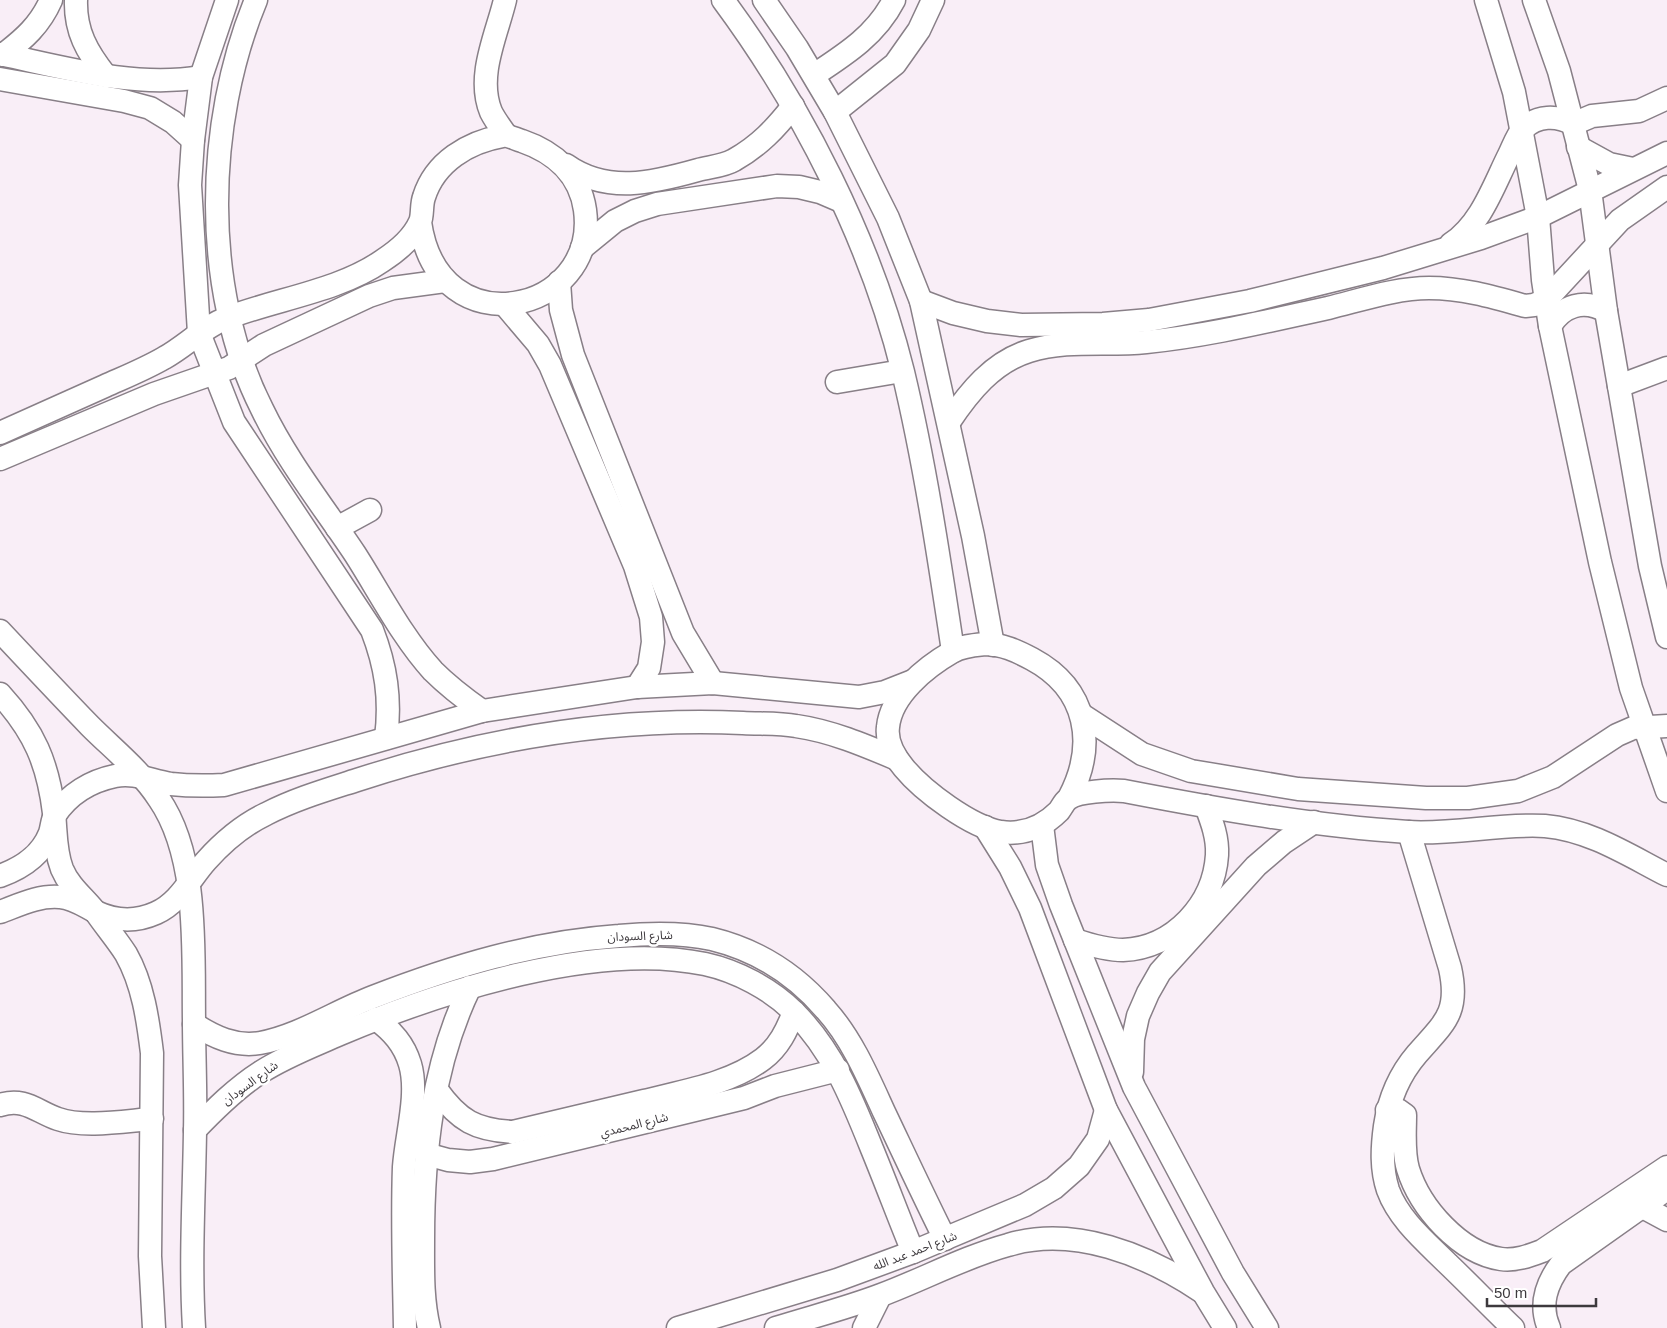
<svg xmlns="http://www.w3.org/2000/svg" width="1667" height="1328" font-family="Helvetica,'Noto Sans Arabic',sans-serif">
  <rect width="100%" height="100%" fill="#f9eef7"/>
  <g fill="none" stroke-linecap="round" stroke-linejoin="round">
    <g stroke="#887f87" stroke-width="25">
      <g id="minor">
        <path d="M 76,0 C 75,31 87,52 106,76"/>
        <path d="M 227,0 L 201,77 L 193,140 L 190,185 L 199,333 L 234,422 L 372,630 C 386,666 391,699 386,738"/>
        <path d="M 256,0 C 205,123 201,289 262,409 C 287,461 323,506 355,554 C 380,593 402,637 433,671 C 448,686 465,699 482,711"/>
        <path d="M 505,0 C 497,34 476,76 491,112 C 495,120 501,128 506,135"/>
        <path d="M 723,0 C 803,108 871,242 903,372 C 925,464 939,558 953,651"/>
        <path d="M 764,0 L 797,48 L 835,112 L 888,218 L 921,301 L 973,536 L 993,645"/>
        <path d="M 1486,0 L 1514,92 L 1538,217 L 1543,280 L 1550,326 L 1600,562 L 1631,688 L 1667,791"/>
        <path d="M 1534,0 L 1559,71 L 1590,190 L 1606,311 L 1650,566 L 1667,637"/>
        <path d="M 0,54 C 66,68 134,88 201,77"/>
        <path d="M 3,55 C 24,39 40,25 51,0"/>
        <path d="M 814,75 C 846,54 876,35 894,0"/>
        <path d="M 0,79 L 124,101 L 150,108 L 173,122 L 193,140"/>
        <path d="M 835,112 L 895,64 L 919,30 L 933,0"/>
        <path d="M 1573,124 L 1592,116 L 1639,111 L 1667,98"/>
        <path d="M 1578,147 L 1609,164 L 1633,169"/>
        <path d="M 566,165 C 607,194 652,183 698,170 C 709,167 724,166 734,160 C 759,146 776,128 793,106"/>
        <path d="M 1451,244 C 1481,224 1493,187 1509,155 C 1513,147 1517,135 1523,129 C 1537,115 1557,115 1573,124"/>
        <path d="M 582,248 L 615,221 L 635,211 L 657,204 L 777,186 L 799,187 L 820,192 L 841,201"/>
        <path d="M 559,282 L 561,310 L 573,355 L 683,633 L 713,683"/>
        <path d="M 921,301 L 953,313 L 987,321 L 1021,325 L 1103,324 L 1149,320 L 1250,301 L 1383,268 L 1481,238 L 1538,217 L 1667,153"/>
        <path d="M 505,305 L 538,344 L 550,365 L 635,566 L 651,617 L 653,642 L 649,668 L 637,687"/>
        <path d="M 1550,326 C 1563,305 1584,299 1606,311"/>
        <path d="M 837,382 L 902,371"/>
        <path d="M 1619,386 L 1667,368"/>
        <path d="M 949,422 C 969,392 993,362 1029,351 C 1068,339 1107,346 1146,342 C 1207,336 1268,321 1328,308 C 1361,300 1396,288 1429,288 C 1462,288 1493,297 1525,306 L 1534,305 L 1546,300 L 1620,220 L 1667,187"/>
        <path d="M 0,433 C 35,417 70,402 105,386 C 125,377 145,369 164,358 C 186,346 203,327 227,318 C 276,299 339,291 382,261 C 396,252 413,238 420,222 C 423,215 421,205 424,197 C 435,162 468,142 503,136 C 509,135 515,139 522,141 C 554,152 580,174 585,210 C 599,314 438,350 420,222"/>
        <path d="M 0,459 L 154,394 L 229,368 L 264,345 L 369,296 L 393,288 L 445,281"/>
        <path d="M 337,528 L 370,510"/>
        <path d="M 0,631 C 30,663 60,695 90,726 C 114,750 141,771 159,799 C 199,857 193,951 194,1020 C 194,1057 196,1094 195,1132 C 194,1197 190,1262 194,1328"/>
        <path d="M 0,694 C 34,731 48,763 54,813 C 56,832 55,851 62,869 C 70,888 85,898 97,914 C 106,927 117,940 126,954 C 143,984 148,1020 152,1053 L 150,1256 L 154,1328"/>
        <path d="M 1082,715 L 1142,754 L 1191,771 L 1298,789 L 1426,798 L 1468,798 L 1518,791 L 1553,777 L 1617,735 L 1633,728 L 1667,726"/>
        <path d="M 1069,798 C 1097,745 1088,689 1032,659 C 1017,651 1002,644 985,644 C 975,645 961,646 952,652 C 926,667 891,695 888,727 C 886,742 894,756 904,768 C 923,791 971,827 1001,832 C 1023,835 1043,827 1059,811 C 1062,807 1064,802 1068,799 C 1078,791 1111,790 1124,791 C 1217,809 1313,826 1408,832 C 1453,835 1502,823 1545,826 C 1590,830 1628,855 1667,875"/>
        <path d="M 1042,825 L 1047,865 L 1061,905 L 1134,1087 L 1233,1273 L 1267,1328"/>
        <path d="M 985,827 L 1010,867 L 1030,908 L 1106,1110 L 1203,1292 L 1225,1328"/>
        <path d="M 1409,832 L 1450,968 C 1460,1013 1444,1023 1417,1054 C 1399,1075 1389,1099 1385,1126 C 1382,1148 1381,1169 1388,1190 C 1399,1220 1426,1242 1448,1264 C 1470,1285 1491,1307 1513,1328"/>
        <path d="M 0,876 C 22,868 41,856 50,833 C 52,827 52,820 55,815 C 69,794 91,781 115,776 C 135,772 151,781 171,784 C 189,786 206,786 224,785 L 482,711 L 637,687 L 713,683 L 859,697 L 885,692 L 913,681"/>
        <path d="M 0,912 C 19,905 39,895 60,897 C 74,898 84,906 96,912 C 115,921 136,922 156,913 C 179,903 190,879 206,861 C 223,842 243,825 266,814 C 295,799 326,790 357,780 C 480,740 613,717 743,723 C 760,724 779,723 796,726 C 831,731 864,745 897,759"/>
        <path d="M 1075,940 C 1090,945 1106,950 1123,950 C 1174,948 1214,904 1217,855 C 1218,838 1212,822 1206,806"/>
        <path d="M 376,1019 C 392,1031 404,1044 410,1064 C 419,1094 406,1136 404,1167 C 402,1221 404,1274 405,1328"/>
        <path d="M 194,1024 C 214,1037 235,1047 260,1043 C 299,1036 336,1011 373,997 C 453,966 533,942 619,936 C 650,933 681,932 712,939 C 757,950 796,975 826,1010 C 852,1039 868,1077 884,1112 C 904,1154 924,1197 945,1239"/>
        <path d="M 1132,1072 L 1133,1039 L 1138,1016 L 1148,993 L 1160,972 L 1256,866 L 1284,842 L 1314,822"/>
        <path d="M 437,1090 C 459,1121 476,1130 513,1132 C 557,1122 600,1111 644,1101 C 683,1091 730,1084 763,1059 C 779,1047 787,1030 794,1012"/>
        <path d="M 0,1105 C 25,1097 37,1112 58,1119 C 84,1128 125,1121 152,1119"/>
        <path d="M 1387,1110 L 1398,1110 L 1405,1115 C 1405,1133 1403,1152 1408,1169 C 1420,1208 1460,1253 1501,1259 C 1515,1261 1529,1256 1542,1251 L 1667,1167"/>
        <path d="M 195,1130 C 215,1109 236,1088 261,1072 C 286,1056 313,1046 340,1034 C 442,991 596,941 705,964 C 737,971 771,989 794,1012 C 833,1051 852,1099 872,1149 C 886,1183 899,1218 913,1252"/>
        <path d="M 426,1154 L 448,1160 L 470,1162 L 493,1159 L 744,1098 L 775,1086 L 838,1070"/>
        <path d="M 1641,1206 L 1667,1220"/>
        <path d="M 429,1328 C 422,1299 423,1270 423,1240 C 423,1154 432,1065 470,987"/>
        <path d="M 678,1328 L 837,1280 L 913,1252 L 1025,1205 L 1054,1188 L 1079,1166 L 1098,1139 L 1106,1110"/>
        <path d="M 776,1328 C 811,1317 847,1308 881,1295 C 924,1279 964,1257 1008,1245 C 1074,1225 1147,1255 1201,1291"/>
        <path d="M 864,1328 L 880,1296"/>
        <path d="M 1549,1328 C 1539,1305 1546,1284 1561,1264 L 1667,1189"/>
      </g>
    </g>
    <use href="#minor" stroke="#fff" stroke-width="22"/>
  </g>
  <g text-anchor="middle" stroke-width="5" stroke-linejoin="round" paint-order="stroke">
    <g font-size="12" fill="#3d393d" stroke="#fff">
      <text transform="translate(640 936) rotate(-2)" y="4">شارع السودان</text>
      <text transform="translate(250 1083) rotate(-36)" y="4">شارع السودان</text>
      <text transform="translate(634 1125) rotate(-14)" y="4">شارع المحمدي</text>
      <text transform="translate(915 1251) rotate(-21)" y="4">شارع احمد عبد الله</text>
    </g>
  </g>
  <path d="M1487 1298v8h109v-8" fill="none" stroke="#3d393d" stroke-width="2.5"/>
  <text x="1494" y="1298" font-size="15" fill="#3d393d" stroke="#ffffff" stroke-width="4" paint-order="stroke">50 m</text>
</svg>
